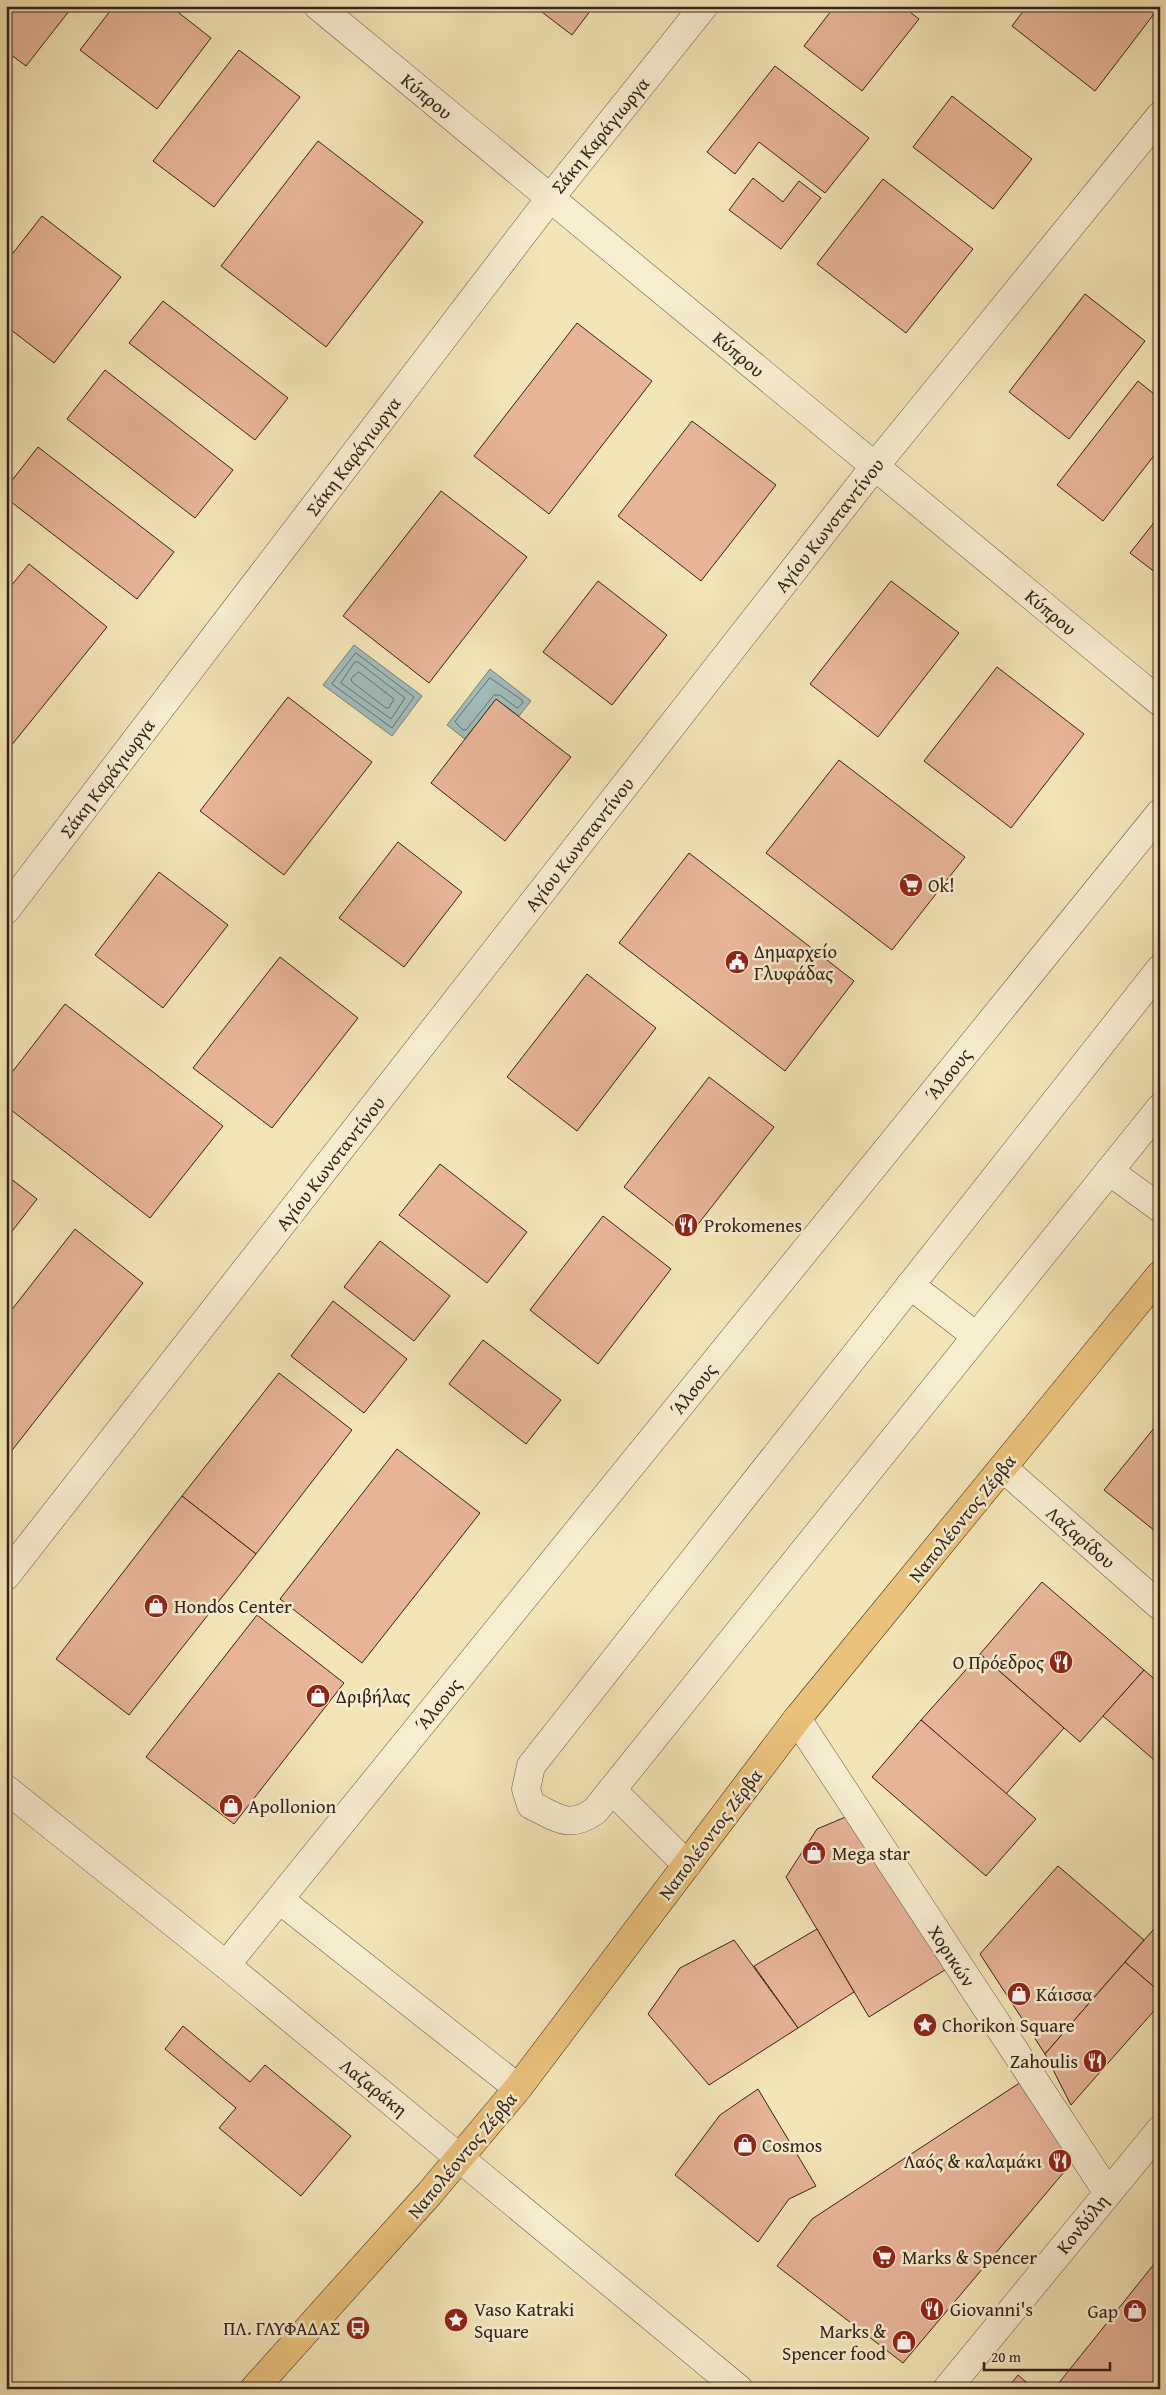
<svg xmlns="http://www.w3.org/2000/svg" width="1166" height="2395" font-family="'Gentium Book Plus',serif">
  <rect width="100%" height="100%" fill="#f3e5b6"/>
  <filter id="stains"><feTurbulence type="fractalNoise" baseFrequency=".004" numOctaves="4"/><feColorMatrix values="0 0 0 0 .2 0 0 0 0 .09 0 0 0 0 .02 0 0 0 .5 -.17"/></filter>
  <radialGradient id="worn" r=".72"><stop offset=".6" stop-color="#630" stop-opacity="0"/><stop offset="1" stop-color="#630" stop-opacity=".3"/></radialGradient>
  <g fill="#a1bcba" stroke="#757e79">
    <path d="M 354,645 L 422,696 L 392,736 L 323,685 Z"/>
    <path d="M 490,669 L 531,701 L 519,716 L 496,699 L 465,739 L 447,725 Z"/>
  </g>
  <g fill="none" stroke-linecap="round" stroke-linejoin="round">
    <g stroke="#6a6f69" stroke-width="1">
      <path d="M 356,653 L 414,697 L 392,728 L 332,684 Z"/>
      <path d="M 355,662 L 358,662 L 405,698 L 391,719 L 341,683 Z"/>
      <path d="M 359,672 L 394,699 L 389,708 L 386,708 L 352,682 L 351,679 Z"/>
      <path d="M 490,678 L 522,700 L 523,703 L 517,708 L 500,695 L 494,695 L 466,730 L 463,730 L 455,722 Z"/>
    </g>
  </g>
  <g fill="#e7b497" stroke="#342218">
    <path d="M 6,6 L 73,6 L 26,66 L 6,51 Z"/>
    <path d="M 114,6 L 170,6 L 211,38 L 157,109 L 80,50 Z"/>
    <path d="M 534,6 L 594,6 L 572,35 Z"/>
    <path d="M 835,6 L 902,6 L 919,19 L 862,91 L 804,46 Z"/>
    <path d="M 1027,6 L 1152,6 L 1157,10 L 1095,91 L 1012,26 Z"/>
    <path d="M 239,50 L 300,97 L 214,207 L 153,161 Z"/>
    <path d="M 775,66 L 869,138 L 825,193 L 759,142 L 735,174 L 707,152 Z"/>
    <path d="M 952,96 L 1032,159 L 993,209 L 913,147 Z"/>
    <path d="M 318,141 L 423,222 L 326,347 L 221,266 Z"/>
    <path d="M 753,178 L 783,202 L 799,181 L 821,198 L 781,249 L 729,210 Z"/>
    <path d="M 883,179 L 973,249 L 906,333 L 817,264 Z"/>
    <path d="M 42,216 L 121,277 L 54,363 L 6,326 L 6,262 Z"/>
    <path d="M 1085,294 L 1145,341 L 1069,439 L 1009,392 Z"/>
    <path d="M 163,301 L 288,398 L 255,440 L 129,343 Z"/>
    <path d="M 577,323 L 652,381 L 549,514 L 474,456 Z"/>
    <path d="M 105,370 L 233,470 L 195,518 L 67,419 Z"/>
    <path d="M 1138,381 L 1160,399 L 1160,448 L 1103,521 L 1057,485 Z"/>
    <path d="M 692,421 L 776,485 L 701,581 L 618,516 Z"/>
    <path d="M 38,447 L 174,552 L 137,599 L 6,498 L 6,488 Z"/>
    <path d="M 441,491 L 527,557 L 429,683 L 343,616 Z"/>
    <path d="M 1160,515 L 1160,576 L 1130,553 Z"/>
    <path d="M 29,564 L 107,627 L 6,752 L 6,592 Z"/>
    <path d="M 598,581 L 667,635 L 612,705 L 543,652 Z"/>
    <path d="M 891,581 L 959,633 L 878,737 L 810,684 Z"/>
    <path d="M 997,667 L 1084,734 L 1011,828 L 924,761 Z"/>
    <path d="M 288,697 L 372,762 L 284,875 L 200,811 Z"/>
    <path d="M 496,699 L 571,757 L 505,841 L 431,783 Z"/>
    <path d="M 839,760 L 965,857 L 892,950 L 766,853 Z"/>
    <path d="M 398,842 L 462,892 L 404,967 L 339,918 Z"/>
    <path d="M 689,853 L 854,981 L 785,1071 L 619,943 Z"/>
    <path d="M 159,872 L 228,925 L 163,1008 L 95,955 Z"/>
    <path d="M 280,957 L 358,1018 L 272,1128 L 193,1068 Z"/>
    <path d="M 587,974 L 656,1028 L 577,1131 L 507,1077 Z"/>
    <path d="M 65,1004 L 223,1126 L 150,1218 L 6,1106 L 6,1080 Z"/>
    <path d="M 709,1077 L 774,1127 L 688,1237 L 624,1187 Z"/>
    <path d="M 440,1164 L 527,1232 L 487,1283 L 399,1215 Z"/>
    <path d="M 6,1175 L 37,1199 L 6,1239 Z"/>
    <path d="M 603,1216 L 671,1269 L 598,1364 L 530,1310 Z"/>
    <path d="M 75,1229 L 143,1283 L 6,1458 L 6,1317 Z"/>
    <path d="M 380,1241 L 450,1296 L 414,1341 L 344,1287 Z"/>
    <path d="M 333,1301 L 407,1359 L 364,1413 L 291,1356 Z"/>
    <path d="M 483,1340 L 561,1400 L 526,1444 L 449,1384 Z"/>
    <path d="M 279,1373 L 352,1430 L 256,1554 L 182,1496 Z"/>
    <path d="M 1159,1422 L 1160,1422 L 1160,1535 L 1104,1490 Z"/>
    <path d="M 397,1449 L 480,1513 L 362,1663 L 280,1599 Z"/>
    <path d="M 182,1496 L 256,1554 L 129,1715 L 56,1659 Z"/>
    <path d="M 1042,1582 L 1144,1670 L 1080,1742 L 980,1654 Z"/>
    <path d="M 257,1615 L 344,1683 L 234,1824 L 146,1757 Z"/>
    <path d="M 980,1654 L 1064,1728 L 1006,1794 L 921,1720 Z"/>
    <path d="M 1144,1670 L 1160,1684 L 1160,1765 L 1103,1716 Z"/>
    <path d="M 921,1720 L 1036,1819 L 986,1876 L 872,1777 Z"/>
    <path d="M 848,1816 L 948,1968 L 869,2017 L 786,1877 L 817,1829 Z"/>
    <path d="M 1058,1866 L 1144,1940 L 1045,2054 L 980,1954 Z"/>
    <path d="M 1160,1922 L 1160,1992 L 1125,1962 Z"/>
    <path d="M 817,1929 L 854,1992 L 798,2028 L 754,1966 Z"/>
    <path d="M 734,1940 L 798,2028 L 709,2085 L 648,2014 L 680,1968 Z"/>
    <path d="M 1125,1962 L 1160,1992 L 1160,2004 L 1071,2105 L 1045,2054 Z"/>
    <path d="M 183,2026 L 250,2082 L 265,2065 L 351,2136 L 301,2196 L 219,2128 L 236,2108 L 165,2049 Z"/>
    <path d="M 1021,2082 L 1075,2159 L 903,2363 L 777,2266 L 812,2219 Z"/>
    <path d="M 758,2089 L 816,2186 L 789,2199 L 758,2242 L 675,2175 L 720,2115 Z"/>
    <path d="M 1159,2258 L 1160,2375 L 1149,2389 L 1054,2389 Z"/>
    <path d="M 1018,2375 L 1034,2389 L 1007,2389 Z"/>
  </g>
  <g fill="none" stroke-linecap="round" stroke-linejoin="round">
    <g stroke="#645340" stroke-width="29">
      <g id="minor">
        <path d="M 318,6 L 1160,702"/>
        <path d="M 6,910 L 551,197 L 704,6"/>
        <path d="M 1160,969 L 531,1766 L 526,1789 L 531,1805 C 557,1817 568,1830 595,1811 L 1160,1108"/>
        <path d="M 1109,1171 L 1160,1208"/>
        <path d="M 910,1285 L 976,1336"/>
        <path d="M 1003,1468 L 1160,1606"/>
        <path d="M 6,1576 L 875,466 L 1160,116"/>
        <path d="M 797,1719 L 1108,2193"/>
        <path d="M 6,1789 L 226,1965 L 739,2389"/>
        <path d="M 612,1790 L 687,1865"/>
        <path d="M 280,1900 L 518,2088"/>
        <path d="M 226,1965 L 1160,813"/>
        <path d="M 947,2389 L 1160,2130"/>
      </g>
    </g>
    <g stroke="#342218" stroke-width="29">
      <path id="major" d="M 254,2389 L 430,2193 L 518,2088 L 797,1719 L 1160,1275"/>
    </g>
    <use href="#minor" stroke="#f7eed0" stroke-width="28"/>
    <use href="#major" stroke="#eac27b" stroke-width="28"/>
  </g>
  <defs>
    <g id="supermarket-disc" transform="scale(1.25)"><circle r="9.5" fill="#8f2418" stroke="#f7eed0"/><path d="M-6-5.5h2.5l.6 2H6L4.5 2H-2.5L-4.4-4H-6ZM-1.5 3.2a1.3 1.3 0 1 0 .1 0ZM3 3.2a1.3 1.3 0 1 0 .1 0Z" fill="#fff"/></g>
    <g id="civic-disc" transform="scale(1.25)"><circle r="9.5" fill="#8f2418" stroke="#f7eed0"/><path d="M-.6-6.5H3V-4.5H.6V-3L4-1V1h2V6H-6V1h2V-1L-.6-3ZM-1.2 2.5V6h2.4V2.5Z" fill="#fff"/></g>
    <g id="restaurant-disc" transform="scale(1.25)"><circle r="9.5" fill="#8f2418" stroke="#f7eed0"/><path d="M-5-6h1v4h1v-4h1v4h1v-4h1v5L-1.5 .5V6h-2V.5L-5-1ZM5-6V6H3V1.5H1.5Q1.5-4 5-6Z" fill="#fff"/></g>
    <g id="shop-disc" transform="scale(1.25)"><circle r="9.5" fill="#8f2418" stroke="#f7eed0"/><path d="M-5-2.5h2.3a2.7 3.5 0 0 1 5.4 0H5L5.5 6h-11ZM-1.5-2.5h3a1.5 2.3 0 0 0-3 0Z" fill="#fff"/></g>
    <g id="sight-disc" transform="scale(1.25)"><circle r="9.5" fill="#8f2418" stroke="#f7eed0"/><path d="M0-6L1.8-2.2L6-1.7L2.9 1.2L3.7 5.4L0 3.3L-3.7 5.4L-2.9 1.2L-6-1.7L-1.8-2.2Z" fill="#fff"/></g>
    <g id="bus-disc" transform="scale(1.25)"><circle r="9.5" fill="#8f2418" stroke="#f7eed0"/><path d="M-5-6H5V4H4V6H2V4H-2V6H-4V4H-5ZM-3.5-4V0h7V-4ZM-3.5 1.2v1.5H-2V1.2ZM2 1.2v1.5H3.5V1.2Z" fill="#fff"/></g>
  </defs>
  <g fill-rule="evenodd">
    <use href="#supermarket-disc" x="911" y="885"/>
    <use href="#civic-disc" x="737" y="962"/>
    <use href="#restaurant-disc" x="686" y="1225"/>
    <use href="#shop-disc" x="156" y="1606"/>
    <use href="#restaurant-disc" x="1061" y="1662"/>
    <use href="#shop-disc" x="318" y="1696"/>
    <use href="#shop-disc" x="231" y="1806"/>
    <use href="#shop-disc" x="814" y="1853"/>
    <use href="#shop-disc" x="1019" y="1994"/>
    <use href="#sight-disc" x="925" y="2025"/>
    <use href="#restaurant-disc" x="1095" y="2061"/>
    <use href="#shop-disc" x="745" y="2145"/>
    <use href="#restaurant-disc" x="1060" y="2161"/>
    <use href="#supermarket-disc" x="884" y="2257"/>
    <use href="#restaurant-disc" x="932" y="2309"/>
    <use href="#shop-disc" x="1135" y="2311"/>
    <use href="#sight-disc" x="456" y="2320"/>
    <use href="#bus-disc" x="358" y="2328"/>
    <use href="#shop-disc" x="904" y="2342"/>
  </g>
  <g text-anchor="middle" stroke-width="5" stroke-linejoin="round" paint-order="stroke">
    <g font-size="19" fill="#342218" stroke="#f7eed0">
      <text transform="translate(427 96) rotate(40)" y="7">Κύπρου</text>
      <text transform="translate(600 135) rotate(-51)" y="7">Σάκη Καράγιωργα</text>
      <text transform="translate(739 354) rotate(40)" y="7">Κύπρου</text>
      <text transform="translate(353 456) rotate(-53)" y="7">Σάκη Καράγιωργα</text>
      <text transform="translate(829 525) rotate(-52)" y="7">Αγίου Κωνσταντίνου</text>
      <text transform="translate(1051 612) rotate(40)" y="7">Κύπρου</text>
      <text transform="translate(107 778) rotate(-53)" y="7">Σάκη Καράγιωργα</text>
      <text transform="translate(579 844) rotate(-52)" y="7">Αγίου Κωνσταντίνου</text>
      <text transform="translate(948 1074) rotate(-51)" y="7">Άλσους</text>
      <text transform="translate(330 1163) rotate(-52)" y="7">Αγίου Κωνσταντίνου</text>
      <text transform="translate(693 1389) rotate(-51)" y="7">Άλσους</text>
      <text transform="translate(962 1518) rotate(-51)" y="7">Ναπολέοντος Ζέρβα</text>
      <text transform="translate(1081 1537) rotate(41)" y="7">Λαζαρίδου</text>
      <text transform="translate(438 1704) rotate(-51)" y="7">Άλσους</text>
      <text transform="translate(710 1834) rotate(-53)" y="7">Ναπολέοντος Ζέρβα</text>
      <text transform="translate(952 1956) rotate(57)" y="7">Χορικών</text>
      <text transform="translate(374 2087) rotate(39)" y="7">Λαζαράκη</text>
      <text transform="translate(462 2155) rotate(-50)" y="7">Ναπολέοντος Ζέρβα</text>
      <text transform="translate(1082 2224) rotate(-51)" y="7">Κονδύλη</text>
    </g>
    <g font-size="19" fill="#342218" stroke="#f7eed0" text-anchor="start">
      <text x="928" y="892">Ok!</text>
      <text x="754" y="958">Δημαρχείο<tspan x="754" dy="22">Γλυφάδας</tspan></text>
      <text x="704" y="1232">Prokomenes</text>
      <text x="174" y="1613">Hondos Center</text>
      <text x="1044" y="1669" text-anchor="end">Ο Πρόεδρος</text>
      <text x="336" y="1703">Δριβήλας</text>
      <text x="248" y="1813">Apollonion</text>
      <text x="832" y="1860">Mega star</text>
      <text x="1036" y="2001">Κάισσα</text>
      <text x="942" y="2032">Chorikon Square</text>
      <text x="1078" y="2068" text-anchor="end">Zahoulis</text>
      <text x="762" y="2152">Cosmos</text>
      <text x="1042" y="2168" text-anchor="end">Λαός &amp; καλαμάκι</text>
      <text x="902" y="2264">Marks &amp; Spencer</text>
      <text x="474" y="2316">Vaso Katraki<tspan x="474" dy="22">Square</tspan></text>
      <text x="950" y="2316">Giovanni's</text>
      <text x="1118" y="2318" text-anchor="end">Gap</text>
      <text x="340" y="2335" text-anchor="end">ΠΛ. ΓΛΥΦΑΔΑΣ</text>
      <text x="886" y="2338" text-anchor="end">Marks &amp;<tspan x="886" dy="22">Spencer food</tspan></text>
    </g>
  </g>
  <rect width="1166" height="2395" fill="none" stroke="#f3e5b6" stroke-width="25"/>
  <rect x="8" y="8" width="1151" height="2380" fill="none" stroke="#342218" stroke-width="2.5"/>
  <rect x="12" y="12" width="1141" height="2370" fill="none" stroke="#342218"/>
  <path d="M984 2362v8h126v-8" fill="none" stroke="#342218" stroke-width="2.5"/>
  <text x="991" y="2362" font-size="15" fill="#342218" stroke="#f7eed0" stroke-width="4" paint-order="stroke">20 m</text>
  <rect width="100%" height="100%" filter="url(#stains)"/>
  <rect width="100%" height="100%" fill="url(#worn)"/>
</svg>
